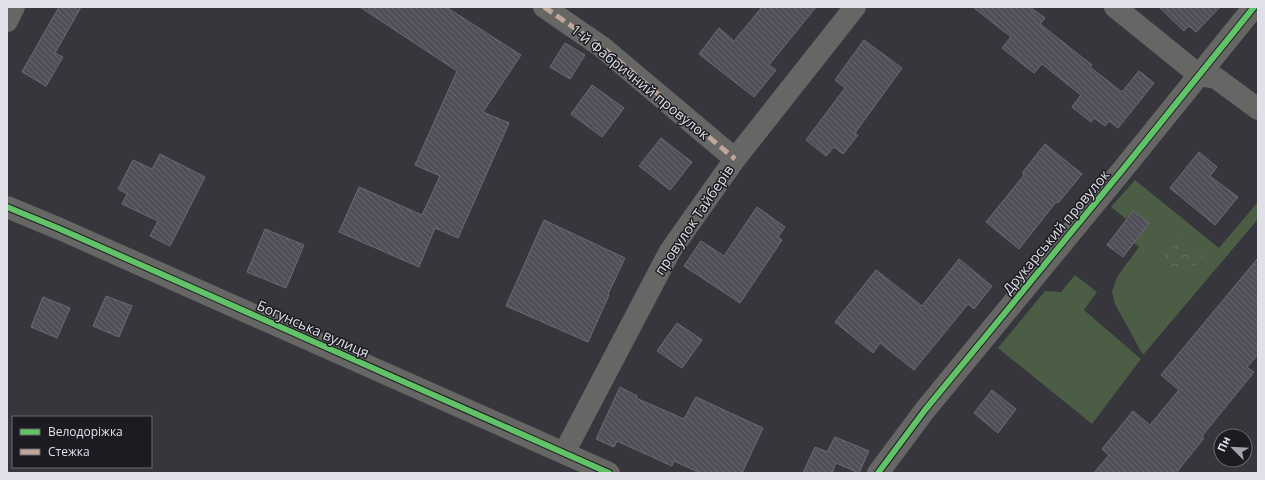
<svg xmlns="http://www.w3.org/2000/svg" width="1265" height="480" font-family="'Open Sans',sans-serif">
  <defs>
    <pattern id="forest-crowns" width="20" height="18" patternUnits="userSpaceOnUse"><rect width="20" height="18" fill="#4c5d45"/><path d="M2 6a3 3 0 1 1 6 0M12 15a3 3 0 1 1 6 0" fill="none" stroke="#667460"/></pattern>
    <pattern id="building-back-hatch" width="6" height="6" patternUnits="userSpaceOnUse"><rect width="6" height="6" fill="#504f59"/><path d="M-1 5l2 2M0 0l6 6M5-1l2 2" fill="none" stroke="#696871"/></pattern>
  </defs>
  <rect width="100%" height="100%" fill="#36363c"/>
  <g fill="#4c5d45">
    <path d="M 1135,180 L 1219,248 L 1258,202 L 1258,219 L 1143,355 L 1115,304 L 1112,292 L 1117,277 L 1139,247 L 1134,243 L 1149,223 L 1133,211 L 1126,219 L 1111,207 Z"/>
    <path d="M 1075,275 L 1097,292 L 1084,310 L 1141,359 L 1092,424 L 998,348 L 1045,291 L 1061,292 Z"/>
  </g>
  <path fill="url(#forest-crowns)" d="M 1179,238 L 1208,260 L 1172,274 L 1159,264 Z"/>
  <g fill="url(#building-back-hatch)" stroke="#6b6b71">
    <path d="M 59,7 L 81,7 L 55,53 L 63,57 L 46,86 L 22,72 Z"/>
    <path d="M 360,7 L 446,7 L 521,55 L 483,112 L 509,123 L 458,238 L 435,228 L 419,267 L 339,232 L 359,187 L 422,215 L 440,176 L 415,165 L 457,71 Z"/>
    <path d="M 762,7 L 816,7 L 769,65 L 776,70 L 754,97 L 699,54 L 719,28 L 734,41 Z"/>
    <path d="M 973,7 L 1030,7 L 1045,18 L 1040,24 L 1092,65 L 1090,67 L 1122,92 L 1139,71 L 1154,83 L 1118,128 L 1109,121 L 1105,126 L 1094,118 L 1091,122 L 1072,107 L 1081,95 L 1042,64 L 1034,73 L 1002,48 L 1011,37 Z"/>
    <path d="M 1159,7 L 1220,7 L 1196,32 L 1189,26 L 1184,31 Z"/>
    <path d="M 864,40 L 902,68 L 855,133 L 858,135 L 843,154 L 834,147 L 826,156 L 806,140 L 845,88 L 835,80 Z"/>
    <path d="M 565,43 L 585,55 L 570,79 L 550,67 Z"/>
    <path d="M 592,85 L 624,108 L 602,137 L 571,114 Z"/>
    <path d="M 661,138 L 692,162 L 670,190 L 639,166 Z"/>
    <path d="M 1045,144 L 1082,174 L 1058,203 L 1056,202 L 1019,249 L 986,222 L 1024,175 L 1022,173 Z"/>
    <path d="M 1199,152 L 1217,167 L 1210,176 L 1238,197 L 1215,225 L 1170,188 Z"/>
    <path d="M 160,154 L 205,177 L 170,246 L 150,236 L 158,221 L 122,204 L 127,194 L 118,189 L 133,160 L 152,169 Z"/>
    <path d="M 757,207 L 785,227 L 778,237 L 782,240 L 740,303 L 684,266 L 701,241 L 724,256 Z"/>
    <path d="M 1133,211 L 1149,223 L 1123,257 L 1107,245 Z"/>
    <path d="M 544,220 L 625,258 L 608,294 L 609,295 L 588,342 L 506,306 Z"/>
    <path d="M 265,229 L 304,245 L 286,288 L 247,272 Z"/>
    <path d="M 1258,258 L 1258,355 L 1247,367 L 1254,372 L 1202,436 L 1204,438 L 1176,473 L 1094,473 L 1109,455 L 1102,449 L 1133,411 L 1150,425 L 1179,390 L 1161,375 Z"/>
    <path d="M 959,259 L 992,286 L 974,309 L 968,304 L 914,370 L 880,343 L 873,353 L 835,322 L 876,270 L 922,306 Z"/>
    <path d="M 106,296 L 132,306 L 119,337 L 93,326 Z"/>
    <path d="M 43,297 L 70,308 L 57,338 L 31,327 Z"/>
    <path d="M 677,323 L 702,340 L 682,368 L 657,351 Z"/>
    <path d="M 620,387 L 637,396 L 636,398 L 684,419 L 696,397 L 763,428 L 742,473 L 700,473 L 674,461 L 672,466 L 617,441 L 614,447 L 596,439 Z"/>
    <path d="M 992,390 L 1016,409 L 998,433 L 974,413 Z"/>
    <path d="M 835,437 L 869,451 L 859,473 L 836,463 L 832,473 L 803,473 L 815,447 L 827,452 Z"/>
  </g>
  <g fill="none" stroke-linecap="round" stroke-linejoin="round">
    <g stroke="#666665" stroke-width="22">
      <path d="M 544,7 L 602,47 L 735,159"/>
      <path d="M 1115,7 L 1199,75 L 1216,78 L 1258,109"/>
      <path d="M 7,21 L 14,7"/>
      <path d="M 7,207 L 60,229 L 609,473"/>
      <path d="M 564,453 L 670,251 L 735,159 L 855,7"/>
      <path d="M 878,473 L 925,410 L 1124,168 L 1254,7"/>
    </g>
    <path stroke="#c0a59a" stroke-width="5" stroke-dasharray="10 5" stroke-linecap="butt" d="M 544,7 L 602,47 L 735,159"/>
    <g stroke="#1b1b21" stroke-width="8">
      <g id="cycleway">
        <path d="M 7,207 L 60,229 L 609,473"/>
        <path d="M 878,473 L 925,410 L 1124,168 L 1254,7"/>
      </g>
    </g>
    <use href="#cycleway" stroke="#61c268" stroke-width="6"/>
  </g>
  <g text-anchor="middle" stroke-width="3" stroke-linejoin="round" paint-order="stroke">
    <g font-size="14" fill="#e0e0e9" stroke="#1b1b21">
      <text transform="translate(640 82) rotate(39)" y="5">1-й Фабричний провулок</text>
      <text transform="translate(694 220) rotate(-56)" y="5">провулок Тайберів</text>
      <text transform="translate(1056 232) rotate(-50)" y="5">Друкарський провулок</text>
      <text transform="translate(313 329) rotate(24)" y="5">Богунська вулиця</text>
    </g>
  </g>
  <rect width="1265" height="480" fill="none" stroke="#e0e0e9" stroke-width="16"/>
  <rect x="12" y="416" width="140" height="52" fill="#1b1b21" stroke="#6a6a71"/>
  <rect x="20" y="429" width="20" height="6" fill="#61c268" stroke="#6a6a71"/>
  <text x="48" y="436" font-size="12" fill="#e0e0e9">Велодоріжка</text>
  <rect x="20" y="449" width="20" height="6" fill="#c0a59a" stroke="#6a6a71"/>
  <text x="48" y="456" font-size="12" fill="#e0e0e9">Стежка</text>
  <g transform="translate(1233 448) rotate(294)"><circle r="19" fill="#1b1b21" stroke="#6a6a71"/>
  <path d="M0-3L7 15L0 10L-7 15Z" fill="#a4a4ac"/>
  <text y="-6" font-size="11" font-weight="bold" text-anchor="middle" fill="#e0e0e9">Пн</text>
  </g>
</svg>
